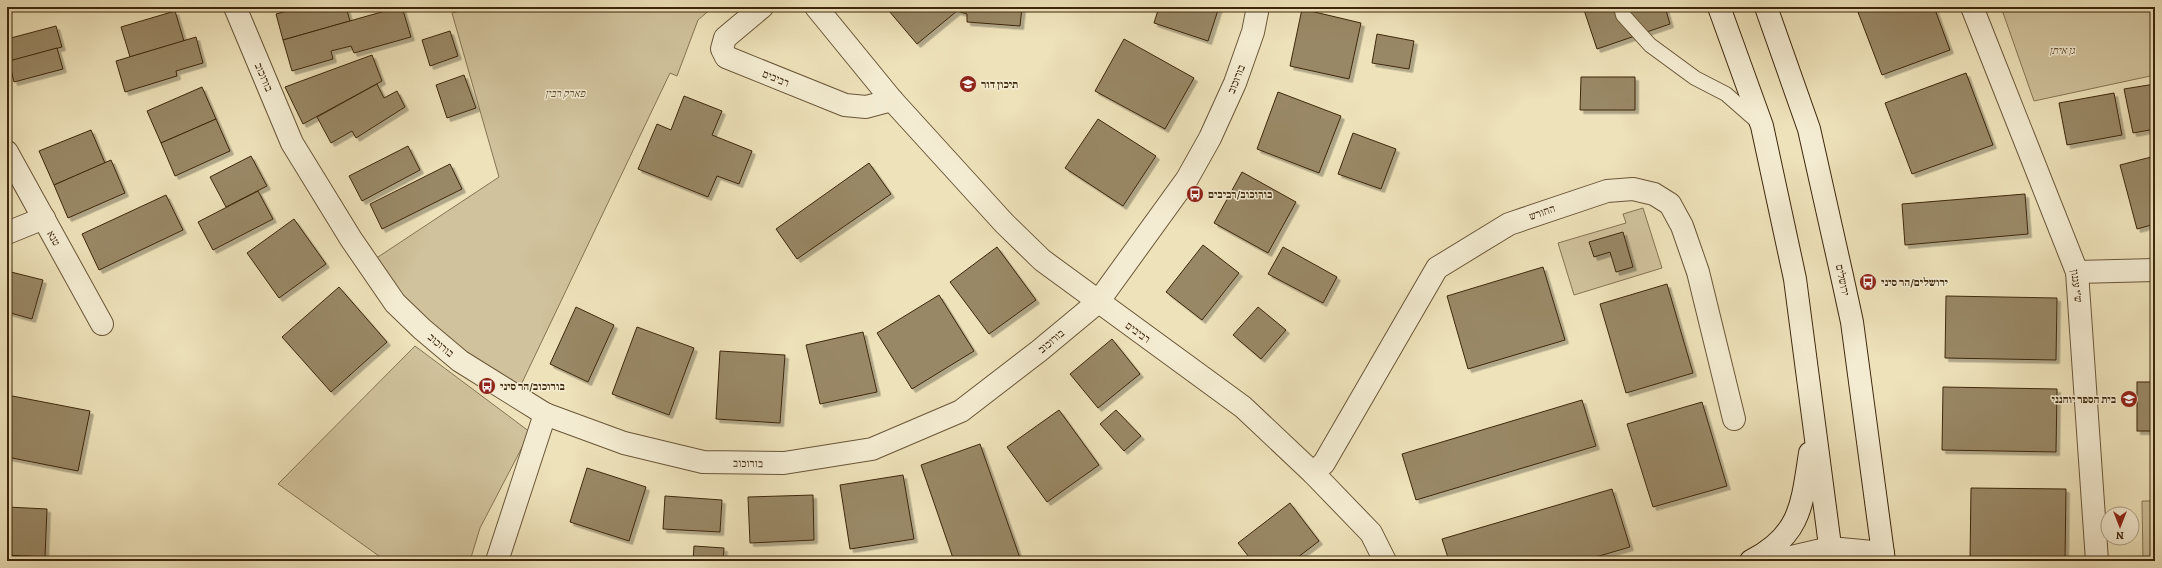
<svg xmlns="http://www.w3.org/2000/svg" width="2162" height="568" font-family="Alegreya,'Frank Ruhl Libre',serif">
  <defs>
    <filter id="shadow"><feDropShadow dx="3.5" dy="3.5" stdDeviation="0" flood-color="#0004"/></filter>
  </defs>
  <rect width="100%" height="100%" fill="#eee2ba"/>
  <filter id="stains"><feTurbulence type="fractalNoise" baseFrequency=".005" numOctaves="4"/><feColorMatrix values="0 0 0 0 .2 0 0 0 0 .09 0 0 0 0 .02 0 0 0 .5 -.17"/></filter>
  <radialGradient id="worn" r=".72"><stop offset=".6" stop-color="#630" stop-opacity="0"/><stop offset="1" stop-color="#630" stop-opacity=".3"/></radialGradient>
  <g fill="#d0c29c" stroke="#867454">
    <path d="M 474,7 L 713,7 L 698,20 L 677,76 L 670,73 L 519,389 L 454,347 L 401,297 L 375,259 L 499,177 L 452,13 Z"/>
    <path d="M 2001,7 L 2155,7 L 2155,75 L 2034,101 Z"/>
    <path d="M 1643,208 L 1662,268 L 1574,295 L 1558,243 L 1626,223 L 1623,214 Z"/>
    <path d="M 415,346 L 530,432 L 480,528 L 470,561 L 386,561 L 278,484 Z"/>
    <path d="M 2142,501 L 2155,501 L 2155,561 L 2143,561 Z"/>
  </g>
  <g fill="#986" stroke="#3d270b" filter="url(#shadow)">
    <path d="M 302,7 L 346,7 L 350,21 L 283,40 L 276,14 Z"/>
    <path d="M 399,7 L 402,7 L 411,37 L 354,53 L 351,46 L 331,51 L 333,59 L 292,71 L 283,40 Z"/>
    <path d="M 895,7 L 1022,7 L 1020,26 L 967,22 L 967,14 L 957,11 L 917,44 L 889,11 Z"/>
    <path d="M 1159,7 L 1219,7 L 1208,41 L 1154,23 Z"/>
    <path d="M 1583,7 L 1665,7 L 1670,24 L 1597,49 Z"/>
    <path d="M 1856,7 L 1934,7 L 1950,50 L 1882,75 Z"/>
    <path d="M 1302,9 L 1361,23 L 1349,79 L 1290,66 Z"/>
    <path d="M 175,11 L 184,41 L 130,57 L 121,27 Z"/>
    <path d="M 56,26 L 62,47 L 7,62 L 7,39 Z"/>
    <path d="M 450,31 L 458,56 L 430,66 L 422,40 Z"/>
    <path d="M 1377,34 L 1414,41 L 1409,69 L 1372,63 Z"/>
    <path d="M 196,37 L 203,63 L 176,71 L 177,76 L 125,92 L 116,61 Z"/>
    <path d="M 1124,39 L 1194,78 L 1165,129 L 1095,91 Z"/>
    <path d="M 57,48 L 63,69 L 14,82 L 9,61 Z"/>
    <path d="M 372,55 L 382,81 L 303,124 L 285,87 Z"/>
    <path d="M 1966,73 L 1993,145 L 1912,174 L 1885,103 Z"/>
    <path d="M 464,75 L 476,108 L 447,118 L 436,85 Z"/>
    <path d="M 1581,77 L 1635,77 L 1635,110 L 1580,110 Z"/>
    <path d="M 377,84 L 384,98 L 397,91 L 405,107 L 356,138 L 352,131 L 331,143 L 317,117 Z"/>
    <path d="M 2155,84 L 2155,129 L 2133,133 L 2124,89 Z"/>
    <path d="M 202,87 L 216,119 L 161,143 L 147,111 Z"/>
    <path d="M 1278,92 L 1341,116 L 1319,173 L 1257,149 Z"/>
    <path d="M 2114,93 L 2122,135 L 2067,145 L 2059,103 Z"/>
    <path d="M 684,96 L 722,111 L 712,135 L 752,151 L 739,184 L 717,176 L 708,197 L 638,169 L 657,124 L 671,130 Z"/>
    <path d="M 216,119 L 230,151 L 175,176 L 161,143 Z"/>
    <path d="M 1098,119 L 1156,156 L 1123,206 L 1065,168 Z"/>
    <path d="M 91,130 L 105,163 L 54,185 L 39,151 Z"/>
    <path d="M 1353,133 L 1396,149 L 1381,189 L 1338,174 Z"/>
    <path d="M 408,146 L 420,170 L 362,201 L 349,176 Z"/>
    <path d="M 251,156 L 267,186 L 226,207 L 210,177 Z"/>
    <path d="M 2155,156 L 2155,224 L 2137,229 L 2120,165 Z"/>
    <path d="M 111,160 L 125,193 L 68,218 L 54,185 Z"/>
    <path d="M 869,163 L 891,194 L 797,259 L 776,229 Z"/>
    <path d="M 450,164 L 462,189 L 382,229 L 370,204 Z"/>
    <path d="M 1242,172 L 1296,202 L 1268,253 L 1214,223 Z"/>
    <path d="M 258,191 L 273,219 L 213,250 L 198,222 Z"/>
    <path d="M 2025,194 L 2028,234 L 1905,245 L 1902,204 Z"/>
    <path d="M 166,195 L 183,230 L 99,270 L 82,234 Z"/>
    <path d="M 294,219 L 326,264 L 279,298 L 247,253 Z"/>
    <path d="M 1623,232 L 1633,267 L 1616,272 L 1610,252 L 1594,257 L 1589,242 Z"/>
    <path d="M 1203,245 L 1239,273 L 1202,320 L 1166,292 Z"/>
    <path d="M 997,247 L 1036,300 L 989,334 L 950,282 Z"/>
    <path d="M 1283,247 L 1337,277 L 1323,303 L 1268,274 Z"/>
    <path d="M 1543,267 L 1565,340 L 1468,369 L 1447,296 Z"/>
    <path d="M 7,271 L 43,280 L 32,319 L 7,312 Z"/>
    <path d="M 1667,284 L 1693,373 L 1626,393 L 1600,304 Z"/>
    <path d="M 339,287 L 387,342 L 331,392 L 282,337 Z"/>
    <path d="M 939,295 L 974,351 L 912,389 L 877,333 Z"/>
    <path d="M 1946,296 L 2057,298 L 2056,360 L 1945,358 Z"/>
    <path d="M 576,307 L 614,325 L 588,382 L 550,364 Z"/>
    <path d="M 1258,307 L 1286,330 L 1261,359 L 1233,335 Z"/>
    <path d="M 637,327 L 694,348 L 669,415 L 612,394 Z"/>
    <path d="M 863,332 L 877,392 L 820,404 L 806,345 Z"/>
    <path d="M 1112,339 L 1140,374 L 1098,408 L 1070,374 Z"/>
    <path d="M 720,351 L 785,355 L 780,423 L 716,419 Z"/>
    <rect x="2137" y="382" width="18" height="49"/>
    <path d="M 1943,387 L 2057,389 L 2056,452 L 1942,450 Z"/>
    <path d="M 7,395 L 90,411 L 78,471 L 7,457 Z"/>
    <path d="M 1582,400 L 1596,446 L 1416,500 L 1402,454 Z"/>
    <path d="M 1702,402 L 1727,486 L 1653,507 L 1627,424 Z"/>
    <path d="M 1059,410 L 1099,465 L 1047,502 L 1007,447 Z"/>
    <path d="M 1116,410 L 1141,436 L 1124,451 L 1100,424 Z"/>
    <path d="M 980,444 L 1021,561 L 954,561 L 921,465 Z"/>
    <path d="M 587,468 L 646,487 L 629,541 L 570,522 Z"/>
    <path d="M 903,475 L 914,539 L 850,549 L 840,485 Z"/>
    <path d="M 1971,488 L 2066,489 L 2065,561 L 1970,561 Z"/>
    <path d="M 1612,489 L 1630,547 L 1582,561 L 1449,561 L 1442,539 Z"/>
    <path d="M 813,495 L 814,540 L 750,543 L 748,497 Z"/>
    <path d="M 665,496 L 722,500 L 720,532 L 663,529 Z"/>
    <path d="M 1290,503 L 1319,541 L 1293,561 L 1252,561 L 1238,543 Z"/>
    <path d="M 7,507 L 47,509 L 45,557 L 7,555 Z"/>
    <path d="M 694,546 L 724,548 L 723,561 L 693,561 Z"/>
  </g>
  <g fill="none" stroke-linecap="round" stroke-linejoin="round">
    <g stroke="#695637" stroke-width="16">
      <path id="service" d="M 1621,7 L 1623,15 L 1650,45 L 1695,78 L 1726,94 L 1759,123"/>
    </g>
    <g stroke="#695637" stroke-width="24">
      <g id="minor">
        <path d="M 235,7 L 292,143 L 351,239 L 395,303 L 422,329 L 460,361 L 545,414 L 624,443 L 703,462 L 784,463 L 872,449 L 961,411 L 1039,351 L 1098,302 L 1187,179 L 1210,138 L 1235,83 L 1253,32 L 1258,7"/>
        <path d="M 762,7 L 725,38 L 722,49 L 726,57 L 845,105 L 866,107 L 892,100"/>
        <path d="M 816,7 L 892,100 L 1004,223 L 1042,260 L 1243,407 L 1313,473 L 1371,533 L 1385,561"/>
        <path d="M 1972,7 L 2077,272 L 2097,561"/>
        <path d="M 7,152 L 102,324"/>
        <path d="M 7,233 L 44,218"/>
        <path d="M 2077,272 L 2155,270"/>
        <path d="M 1313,473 L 1324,463 L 1437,268 L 1509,224 L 1607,191 L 1633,189 L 1654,194 L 1670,204 L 1682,226 L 1698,272 L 1734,419"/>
        <path d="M 497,561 L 545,414"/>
        <path d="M 1774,561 L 1830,548 L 1883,553"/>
      </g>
    </g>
    <g stroke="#3d270b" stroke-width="24">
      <g id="secondary">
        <path d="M 1719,7 L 1762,126 L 1795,279 L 1832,561"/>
        <path d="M 1766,7 L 1809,129 L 1842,276 L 1852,322 L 1884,561"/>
        <path d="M 1751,561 C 1801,535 1802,505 1810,453"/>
      </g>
    </g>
    <use href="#service" stroke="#f4ecd2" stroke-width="14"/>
    <use href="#minor" stroke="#f4ecd2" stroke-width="22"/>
    <use href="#secondary" stroke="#f4ecd2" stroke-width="22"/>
  </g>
  <defs>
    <g id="school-disc" transform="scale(0.9)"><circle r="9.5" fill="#8f2418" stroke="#f4ecd2"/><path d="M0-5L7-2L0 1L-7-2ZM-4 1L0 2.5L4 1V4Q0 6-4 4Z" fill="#fff"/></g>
    <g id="bus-disc" transform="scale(0.9)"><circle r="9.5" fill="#8f2418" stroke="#f4ecd2"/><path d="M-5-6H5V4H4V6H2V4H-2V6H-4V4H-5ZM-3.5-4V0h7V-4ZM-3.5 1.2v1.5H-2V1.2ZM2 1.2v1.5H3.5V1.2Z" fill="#fff"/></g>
  </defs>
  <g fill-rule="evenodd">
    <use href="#school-disc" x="968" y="84"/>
    <use href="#bus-disc" x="1195" y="194"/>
    <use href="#bus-disc" x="1868" y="282"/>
    <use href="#bus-disc" x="487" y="386"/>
    <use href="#school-disc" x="2129" y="399"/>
  </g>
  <g text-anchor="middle" stroke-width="3" stroke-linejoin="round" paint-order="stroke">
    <g font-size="11" font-style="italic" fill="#624e2f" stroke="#f4ecd2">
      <text x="2062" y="54">גן איתן</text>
      <text x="565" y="97">פארק רבין</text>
    </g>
    <g font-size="11" fill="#3d270b" stroke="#f4ecd2">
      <text transform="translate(264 77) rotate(67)" y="4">בורוכוב</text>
      <text transform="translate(776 78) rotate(22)" y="4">רביבים</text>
      <text transform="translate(1236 79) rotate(-68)" y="4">בורוכוב</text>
      <text transform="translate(1542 212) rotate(-19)" y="4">החורש</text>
      <text transform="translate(54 238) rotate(61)" y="4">טנא</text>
      <text transform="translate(1843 280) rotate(78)" y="4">ירושלים</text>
      <text transform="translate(2077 286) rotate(83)" y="4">ש"י עגנון</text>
      <text transform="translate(1138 332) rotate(36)" y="4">רביבים</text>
      <text transform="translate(1051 341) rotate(-40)" y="4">בורוכוב</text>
      <text transform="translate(441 345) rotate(40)" y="4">בורוכוב</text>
      <text transform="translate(748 463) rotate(1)" y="4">בורוכוב</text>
    </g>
    <g font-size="11" font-weight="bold" fill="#3d270b" stroke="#f4ecd2" text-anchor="start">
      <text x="981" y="88">תיכון דור</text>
      <text x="1208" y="198">בורוכוב/רביבים</text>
      <text x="1881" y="286">ירושלים/הר סיני</text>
      <text x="500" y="390">בורוכוב/הר סיני</text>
      <text x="2116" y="403" text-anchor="end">בית הספר יוחנני</text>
    </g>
  </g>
  <rect width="2162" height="568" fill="none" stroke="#eee2ba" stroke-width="24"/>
  <rect x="8" y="8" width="2146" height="552" fill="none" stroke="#3d270b" stroke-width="2"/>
  <rect x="12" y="12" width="2138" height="544" fill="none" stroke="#3d270b"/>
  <g transform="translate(2120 526) rotate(180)"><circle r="19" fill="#f4ecd2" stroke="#ab9d82"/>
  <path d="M0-3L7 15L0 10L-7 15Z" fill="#8f2418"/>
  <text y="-6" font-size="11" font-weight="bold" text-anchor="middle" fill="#3d270b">N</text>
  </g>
  <rect width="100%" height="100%" filter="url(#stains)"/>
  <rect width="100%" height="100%" fill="url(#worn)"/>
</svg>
